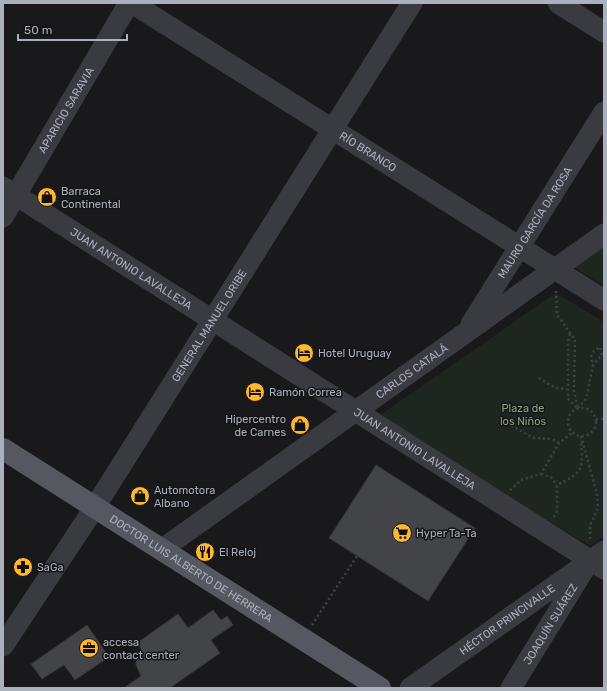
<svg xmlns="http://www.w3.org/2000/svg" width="607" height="691" font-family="Rubik,sans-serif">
  <rect width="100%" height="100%" fill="#19191b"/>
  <g fill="#1e271f">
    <path d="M 604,246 L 604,286 L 574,267 Z"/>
    <path d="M 556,293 L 604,322 L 604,536 L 591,546 L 373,420 Z"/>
  </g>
  <g fill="#434448" stroke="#333338">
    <path d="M 376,465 L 475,528 L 428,601 L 329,538 Z"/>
    <path d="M 213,610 L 221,620 L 227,616 L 233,625 L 211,640 L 220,653 L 170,688 L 124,688 L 141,676 L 136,665 L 136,655 L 142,651 L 137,643 L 178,614 L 188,628 Z"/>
    <path d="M 87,625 L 109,657 L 75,680 L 64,665 L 42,679 L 31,664 Z"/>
  </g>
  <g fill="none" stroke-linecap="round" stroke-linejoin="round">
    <g stroke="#3f4248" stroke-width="2.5" stroke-dasharray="2 3" stroke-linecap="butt">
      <path d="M 556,291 L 557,315 C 564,323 568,332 575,339 L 574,391 L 578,409"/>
      <path d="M 570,334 L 568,341 L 568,399 L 578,409"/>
      <path d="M 539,378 L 555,388 L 567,389"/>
      <path d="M 578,408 L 586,399 L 593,365 L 591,357 L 594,351 L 600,347 L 602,355 L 593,365"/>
      <circle cx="582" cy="422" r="14"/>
      <path d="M 596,419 L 604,419"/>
      <path d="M 507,423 L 533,438 L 552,439 L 559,443"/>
      <path d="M 581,436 L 597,494 L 598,508 L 590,525 L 590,539"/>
      <path d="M 541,474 L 551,477 L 557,485"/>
      <path d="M 510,490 L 521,480 L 541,474 L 559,443 L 573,432"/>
      <path d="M 554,517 L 557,511 L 557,485 C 584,472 583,469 581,440"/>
      <path d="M 312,625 L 357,556"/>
    </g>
    <g stroke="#393b41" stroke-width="21">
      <path id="s1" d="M 132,3 L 604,300"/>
      <path d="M 558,3 L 604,32"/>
      <path id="s2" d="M 3,187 L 604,569"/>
      <path id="s3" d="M 3,217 L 129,3"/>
      <path id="s4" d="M 471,324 L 604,112"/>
      <path id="s5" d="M 161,550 L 604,234"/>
      <path id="s6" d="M 3,646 L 95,507 L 412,3"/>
      <path id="s7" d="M 410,688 L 604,551"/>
      <path id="s8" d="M 511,688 L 585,568"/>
    </g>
    <path stroke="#555860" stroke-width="22" id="s9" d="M 3,449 L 380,688"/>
  </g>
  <defs>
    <g id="shop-disc" transform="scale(1)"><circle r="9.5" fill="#ffb72d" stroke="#141416"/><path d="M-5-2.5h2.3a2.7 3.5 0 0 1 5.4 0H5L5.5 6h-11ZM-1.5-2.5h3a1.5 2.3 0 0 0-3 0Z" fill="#111"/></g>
    <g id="hotel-disc" transform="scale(1)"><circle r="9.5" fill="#ffb72d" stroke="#141416"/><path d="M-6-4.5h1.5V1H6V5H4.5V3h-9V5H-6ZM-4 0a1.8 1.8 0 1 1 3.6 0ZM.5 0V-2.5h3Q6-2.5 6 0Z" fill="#111"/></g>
    <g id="supermarket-disc" transform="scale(1)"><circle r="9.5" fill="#ffb72d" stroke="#141416"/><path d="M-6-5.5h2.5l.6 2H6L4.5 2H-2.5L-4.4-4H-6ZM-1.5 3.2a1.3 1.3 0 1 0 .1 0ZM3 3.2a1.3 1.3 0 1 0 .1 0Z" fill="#111"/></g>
    <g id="restaurant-disc" transform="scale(1)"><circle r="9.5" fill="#ffb72d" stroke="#141416"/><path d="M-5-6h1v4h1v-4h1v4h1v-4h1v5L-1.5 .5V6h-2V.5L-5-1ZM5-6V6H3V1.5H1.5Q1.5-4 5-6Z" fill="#111"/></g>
    <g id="pharmacy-disc" transform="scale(1)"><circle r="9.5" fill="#ffb72d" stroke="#141416"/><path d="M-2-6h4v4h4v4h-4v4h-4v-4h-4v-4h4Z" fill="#111"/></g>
    <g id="office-disc" transform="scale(1)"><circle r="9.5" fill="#ffb72d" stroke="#141416"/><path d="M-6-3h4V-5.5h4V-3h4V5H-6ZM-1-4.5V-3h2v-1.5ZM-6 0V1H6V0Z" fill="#111"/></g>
  </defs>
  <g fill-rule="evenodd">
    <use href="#shop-disc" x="47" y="197"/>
    <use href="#hotel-disc" x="304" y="353"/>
    <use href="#hotel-disc" x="255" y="392"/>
    <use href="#shop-disc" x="300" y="425"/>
    <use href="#shop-disc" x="140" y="496"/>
    <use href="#supermarket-disc" x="402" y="533"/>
    <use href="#restaurant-disc" x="205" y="552"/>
    <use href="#pharmacy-disc" x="23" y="567"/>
    <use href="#office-disc" x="89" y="648"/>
  </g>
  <g text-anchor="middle" stroke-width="3" stroke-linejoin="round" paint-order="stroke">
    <g font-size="11" fill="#aab0bc" stroke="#141416">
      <text dy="4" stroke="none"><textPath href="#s3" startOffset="124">APARICIO SARAVIA</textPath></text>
      <text dy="4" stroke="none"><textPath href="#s1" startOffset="279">RÍO BRANCO</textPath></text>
      <text dy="4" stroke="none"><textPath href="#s4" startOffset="120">MAURO GARCÍA DA ROSA</textPath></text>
      <text dy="4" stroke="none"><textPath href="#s2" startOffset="152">JUAN ANTONIO LAVALLEJA</textPath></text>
      <text dy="4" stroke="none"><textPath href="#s6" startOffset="381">GENERAL MANUEL ORIBE</textPath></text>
      <text dy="4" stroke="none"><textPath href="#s5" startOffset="308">CARLOS CATALÁ</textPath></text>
      <text dy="4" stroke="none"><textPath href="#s2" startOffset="488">JUAN ANTONIO LAVALLEJA</textPath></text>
      <text dy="4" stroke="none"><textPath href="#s9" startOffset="223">DOCTOR LUIS ALBERTO DE HERRERA</textPath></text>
      <text dy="4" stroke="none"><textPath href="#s7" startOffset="119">HÉCTOR PRINCIVALLE</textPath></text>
      <text dy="4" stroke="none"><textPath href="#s8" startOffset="75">JOAQUÍN SUÁREZ</textPath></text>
    </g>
    <g font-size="11" fill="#aab0bc" stroke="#141416" text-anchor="start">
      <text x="61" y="195">Barraca<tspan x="61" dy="13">Continental</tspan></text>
      <text x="318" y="357">Hotel Uruguay</text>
      <text x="269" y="396">Ramón Correa</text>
      <text x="286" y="423" text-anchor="end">Hipercentro<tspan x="286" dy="13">de Carnes</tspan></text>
      <text x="154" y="494">Automotora<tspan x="154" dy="13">Albano</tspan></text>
      <text x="416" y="537">Hyper Ta-Ta</text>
      <text x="219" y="556">El Reloj</text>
      <text x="37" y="571">SaGa</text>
      <text x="103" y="646">accesa<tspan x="103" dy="13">contact center</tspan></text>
    </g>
    <g font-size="11" fill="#80a982" stroke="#141416">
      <text x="523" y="412">Plaza de<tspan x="523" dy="13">los Niños</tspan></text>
    </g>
  </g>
  <rect width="607" height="691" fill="none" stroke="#aab0bc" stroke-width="8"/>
  <path d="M18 34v6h109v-6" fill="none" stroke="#aab0bc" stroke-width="2"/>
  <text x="24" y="34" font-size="12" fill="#aab0bc" stroke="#141416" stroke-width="3" paint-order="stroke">50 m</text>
</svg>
